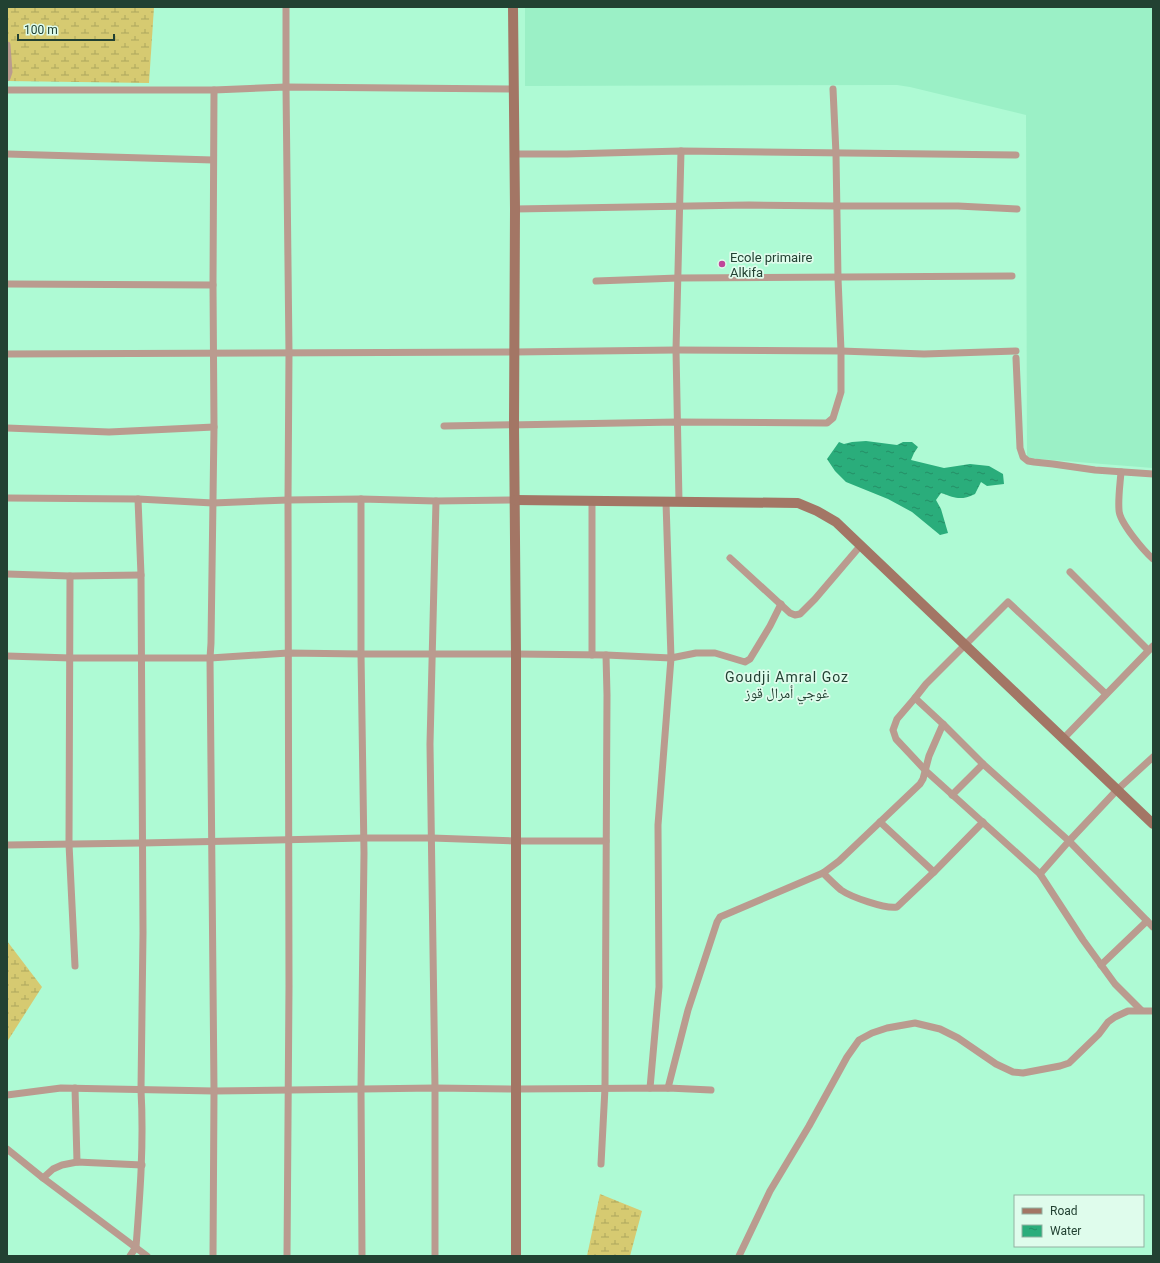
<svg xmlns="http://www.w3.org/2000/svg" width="1160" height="1263" font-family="Roboto,'Noto Naskh Arabic',sans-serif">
  <defs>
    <pattern id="wetland-marsh" width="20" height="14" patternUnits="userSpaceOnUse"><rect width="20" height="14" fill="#d6ca71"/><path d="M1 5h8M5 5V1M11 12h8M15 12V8" fill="none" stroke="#ada65d"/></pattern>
    <pattern id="water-ripples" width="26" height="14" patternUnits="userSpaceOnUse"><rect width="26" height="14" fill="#2aad7b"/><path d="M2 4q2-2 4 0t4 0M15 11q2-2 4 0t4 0" fill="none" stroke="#248e65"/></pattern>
  </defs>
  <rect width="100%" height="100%" fill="#aefad4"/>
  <path fill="#9bf0c6" d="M 525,7 L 1153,7 L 1153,468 L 1027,458 L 1026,115 L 910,87 L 897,85 L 525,86 Z"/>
  <g fill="url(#wetland-marsh)">
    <path d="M 7,7 L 154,7 L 149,83 L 7,81 Z"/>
    <path d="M 7,941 L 42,987 L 7,1042 Z"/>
    <path d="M 600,1194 L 642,1211 L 630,1256 L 587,1256 Z"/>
  </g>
  <path fill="url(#water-ripples)" d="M 866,441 L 897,445 L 903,442 L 912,442 L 918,447 L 914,453 L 911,460 L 944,468 L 970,464 L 989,466 L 1003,474 L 1004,484 L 987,486 L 981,482 L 975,494 C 960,501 956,498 941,493 L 936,500 L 941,509 L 948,533 L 940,535 L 912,512 L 888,499 L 846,482 L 835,471 L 827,459 L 839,442 L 844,444 L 852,442 Z"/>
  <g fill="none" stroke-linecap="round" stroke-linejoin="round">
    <g stroke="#ba9b8f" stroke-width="7">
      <path d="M 286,7 L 286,87 L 289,353 L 288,500 L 289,986 L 287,1256"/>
      <path d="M 7,45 L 9,72 L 7,78"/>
      <path d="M 7,90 L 214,90 L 286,87 L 514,89"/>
      <path d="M 7,154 L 213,160"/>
      <path d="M 514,154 L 567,154 L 681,151 L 1016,155"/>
      <path d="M 515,209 L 749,205 L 837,206 L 958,206 L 1017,209"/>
      <path d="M 596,281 L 678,278 L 1012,276"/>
      <path d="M 7,284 L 213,285"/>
      <path d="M 7,354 L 515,352 L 676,350 L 841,351 L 924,354 L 1016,351"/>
      <path d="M 1016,358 L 1020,448 L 1023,457 L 1028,461 L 1034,462 L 1053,464 L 1095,470 L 1153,474"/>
      <path d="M 444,426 L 677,422 L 827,423 L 833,418 L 841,392 L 841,351 L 838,278 L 836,154 L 833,89"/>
      <path d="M 7,428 L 109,432 L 214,427"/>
      <path d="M 1121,472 C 1120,485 1118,498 1119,510 C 1119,522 1144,551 1153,559"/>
      <path d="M 7,498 L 138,499 L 213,503 L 288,500 L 361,499 L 436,501 L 515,500"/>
      <path d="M 361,499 L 361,654 L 364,853 L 361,1088 L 362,1256"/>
      <path d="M 679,502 L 676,350 L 681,151"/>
      <path d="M 730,558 L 790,613 L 795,615 L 800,614 L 815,599 L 861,545"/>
      <path d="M 1070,572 L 1148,650"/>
      <path d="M 7,574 L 70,576 L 141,575"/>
      <path d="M 70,576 L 69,844 L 75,966"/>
      <path d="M 592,655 L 592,501"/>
      <path d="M 7,656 L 71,658 L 210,658 L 288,653 L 361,654 L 516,654 L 606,655 L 671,658 L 696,653 L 715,653 L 745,662 L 750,659 L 770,626 L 781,604"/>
      <path d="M 915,698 L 897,719 L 893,730 L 896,739 L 926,771 L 1040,874 L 1083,940 L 1115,984 L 1141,1010"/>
      <path d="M 1063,739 L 1153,646"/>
      <path d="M 1153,757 L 1117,790 L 1069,841 L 1153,927"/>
      <path d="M 952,795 L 983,764"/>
      <path d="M 880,822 L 934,872 L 983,822"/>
      <path d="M 7,845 L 142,843 L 364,838 L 432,838 L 516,841 L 606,841"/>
      <path d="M 823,873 C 829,879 835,885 841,890 C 851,897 885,909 897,907 L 934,872"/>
      <path d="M 1040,874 L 1069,841 L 983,764 L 943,724 L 915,698 L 926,684 L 1008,602 L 1106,694"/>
      <path d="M 1101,965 L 1147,921"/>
      <path d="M 75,1088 L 77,1162"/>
      <path d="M 650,1088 L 659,987 L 658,825 L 671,658 L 666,502"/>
      <path d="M 668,1088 L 688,1010 L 717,922 L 720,917 L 823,873 L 839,861 L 920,784 L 923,779 L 929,756 L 943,724"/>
      <path d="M 7,1095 L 61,1088 L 214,1091 L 435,1088 L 517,1089 L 668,1088 L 711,1090"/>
      <path d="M 7,1149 L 43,1178 L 147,1256"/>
      <path d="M 601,1164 L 605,1088 L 607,695 L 606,655"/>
      <path d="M 43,1178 L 53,1169 L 62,1165 L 77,1162 L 142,1165"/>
      <path d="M 130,1256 L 136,1247 C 140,1195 144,1143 141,1090 L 143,933 L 141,575 L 138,499"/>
      <path d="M 213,1256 L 214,1091 L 210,658 L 211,643 L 214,427 L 213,285 L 214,90"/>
      <path d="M 435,1256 L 435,1088 L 430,744 L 436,501"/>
      <path d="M 739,1256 L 770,1191 L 809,1126 L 847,1057 L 859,1040 L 872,1033 L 887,1028 L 915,1023 L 940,1029 L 958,1038 L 996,1064 L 1013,1072 L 1023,1073 L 1060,1066 L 1069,1063 L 1099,1034 L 1108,1022 L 1115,1017 L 1128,1011 L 1153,1011"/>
    </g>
    <g stroke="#a37665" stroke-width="10">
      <path d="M 513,7 L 515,209 L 514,425 L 516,654 L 516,1256"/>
      <path d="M 515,500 L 798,503 L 817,511 L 836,522 L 1153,824"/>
    </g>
  </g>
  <circle fill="#bf4699" stroke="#dffcec" stroke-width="1.5" cx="722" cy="264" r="4"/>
  <g text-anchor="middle" stroke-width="3.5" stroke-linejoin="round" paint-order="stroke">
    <g font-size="13" fill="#224132" stroke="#dffcec" text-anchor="start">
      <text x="730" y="262">Ecole primaire<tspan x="730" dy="15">Alkifa</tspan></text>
    </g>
    <g font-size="14" letter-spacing="1" fill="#224132" stroke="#dffcec">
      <text x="787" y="682">Goudji Amral Goz<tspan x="787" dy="16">غوجي أمرال قوز</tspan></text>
    </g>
  </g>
  <rect width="1160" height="1263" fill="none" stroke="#224132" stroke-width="16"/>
  <rect x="1014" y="1195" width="130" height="52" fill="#dffcec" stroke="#93b1a2"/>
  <rect x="1022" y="1208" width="20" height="6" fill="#a37665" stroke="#93b1a2"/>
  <text x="1050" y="1215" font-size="12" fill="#224132">Road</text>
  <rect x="1022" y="1225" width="20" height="12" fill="url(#water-ripples)" stroke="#93b1a2"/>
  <text x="1050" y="1235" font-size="12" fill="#224132">Water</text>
  <path d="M18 34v6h96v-6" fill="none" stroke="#224132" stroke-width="2"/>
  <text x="24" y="34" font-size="12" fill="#224132" stroke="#dffcec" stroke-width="3" paint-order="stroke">100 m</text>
</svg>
